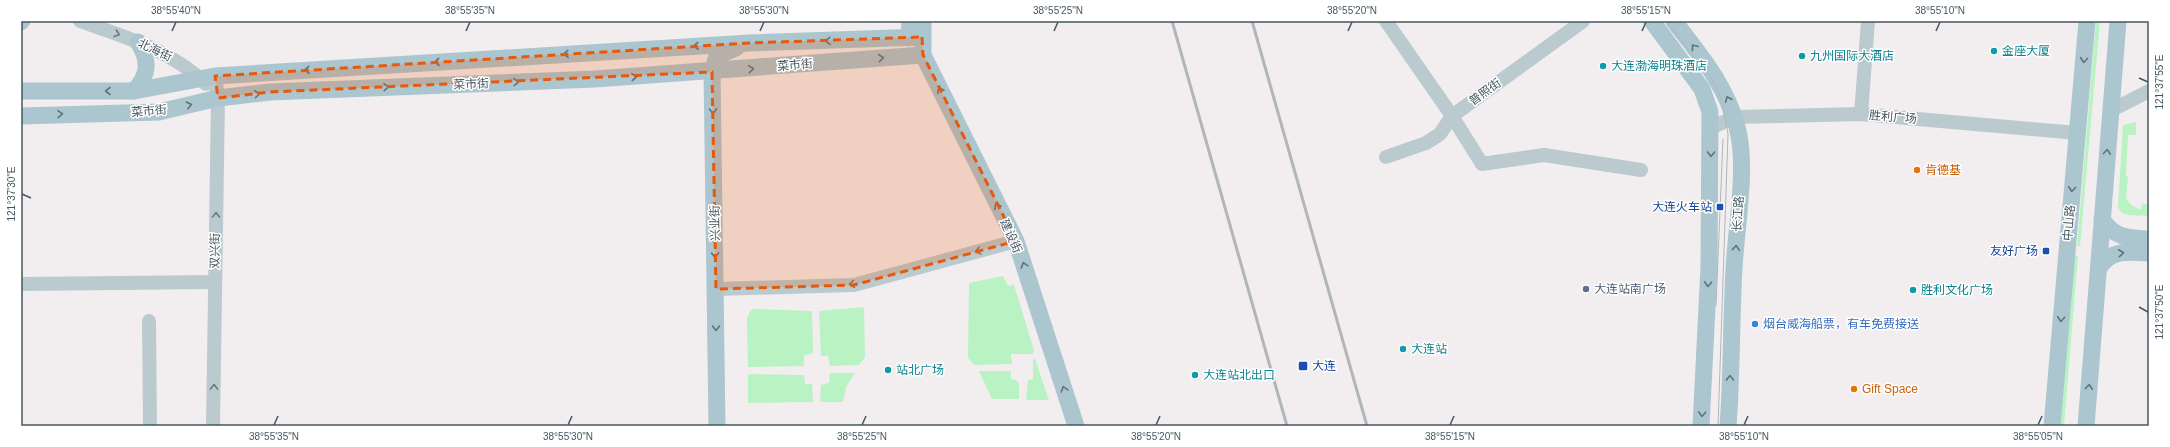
<svg xmlns="http://www.w3.org/2000/svg" width="2170" height="447" font-family="Helvetica,'Noto Sans SC',sans-serif">
  <rect width="100%" height="100%" fill="#f2eeef"/>
  <g fill="#b9f3c3">
    <path d="M 2096,21 L 2100,21 L 2080,246 L 2077,246 Z"/>
    <path d="M 2136,122 L 2136,135 L 2128,135 L 2126,176 L 2128,177 L 2126,198 L 2130,204 L 2140,210 L 2143,203 L 2149,206 L 2149,216 C 2139,215 2121,218 2118,207 L 2123,125 Z"/>
    <path d="M 2074,256 L 2078,256 L 2064,426 L 2059,426 Z"/>
    <path d="M 1003,276 L 1008,286 L 1014,285 L 1034,350 L 1033,354 L 1011,354 L 1012,364 L 975,365 L 968,358 L 969,283 Z"/>
    <path d="M 864,307 L 865,357 L 859,365 L 830,366 L 828,356 L 821,356 L 819,311 Z"/>
    <path d="M 753,309 L 812,311 L 813,349 L 812,354 L 804,355 L 804,366 L 748,367 L 747,319 L 750,311 Z"/>
    <path d="M 1033,359 L 1035,359 L 1049,400 L 1026,400 L 1028,380 L 1033,379 Z"/>
    <path d="M 979,371 L 1011,371 L 1011,379 L 1016,380 L 1019,384 L 1019,399 L 992,399 Z"/>
    <path d="M 830,373 L 855,373 L 846,387 L 843,402 L 820,402 L 821,385 L 829,383 Z"/>
    <path d="M 748,374 L 804,375 L 805,384 L 812,384 L 813,402 L 748,403 Z"/>
  </g>
  <g fill="none" stroke-linecap="round" stroke-linejoin="round">
    <g stroke="#bbcacf" stroke-width="14">
      <path d="M 80,21 C 125,37 171,50 206,84"/>
      <path d="M 1386,21 L 1452,116 L 1482,164 L 1544,155 L 1641,170"/>
      <path d="M 2110,111 L 2149,91"/>
      <path d="M 1861,114 L 1868,21"/>
      <path d="M 1711,128 L 1734,117 L 1861,114 L 2077,133"/>
      <path d="M 1386,157 L 1426,143 L 1440,134 L 1452,116 L 1583,21"/>
      <path d="M 21,284 L 215,282"/>
      <path d="M 716,289 L 854,285 L 1016,241"/>
      <path d="M 149,321 L 150,426"/>
      <path d="M 213,426 L 218,98 L 215,76"/>
    </g>
    <g stroke="#acc6d0" stroke-width="17">
      <path d="M 923,21 L 923,55 L 1016,241 L 1076,426"/>
      <path d="M 1652,21 L 1702,89 L 1710,112 L 1709,267 L 1701,426"/>
      <path d="M 1674,21 C 1700,55 1726,85 1737,127 C 1748,166 1736,227 1734,269 C 1731,321 1732,374 1728,426"/>
      <path d="M 21,22 L 22,21"/>
      <path d="M 909,38 L 910,21"/>
      <path d="M 21,91 L 134,91 L 215,76 L 749,43 L 922,37"/>
      <path d="M 134,91 C 149,75 150,61 138,42"/>
      <path d="M 21,116 L 159,112 L 218,98 L 270,92 L 595,79 L 923,55"/>
      <path d="M 2102,219 C 2114,238 2128,238 2149,239"/>
      <path d="M 2099,268 C 2110,249 2129,252 2149,253"/>
      <path d="M 717,426 L 712,72 L 717,56 L 736,48"/>
      <path d="M 2052,426 L 2087,21"/>
      <path d="M 2086,426 L 2118,21"/>
    </g>
    <g stroke="#b0b6ba" stroke-width="1">
      <path d="M 1666,21 L 1713,81 L 1721,98 L 1728,134 L 1718,426"/>
      <path d="M 1716,306 L 1723,139"/>
    </g>
    <g stroke="#b0b6ba" stroke-width="3">
      <path d="M 1172,21 L 1287,426"/>
      <path d="M 1252,21 L 1367,426"/>
    </g>
  </g>
  <defs><path id="oneway-chevron" d="M-2-3.5L2.5 0L-2 3.5" fill="none" stroke-width="1.6" stroke-linecap="round" stroke-linejoin="round"/></defs>
  <g stroke="#687a80">
    <use href="#oneway-chevron" transform="translate(117 34) rotate(20)"/>
    <use href="#oneway-chevron" transform="translate(216 215) rotate(-89)"/>
    <use href="#oneway-chevron" transform="translate(978 251) rotate(165)"/>
    <use href="#oneway-chevron" transform="translate(852 284) rotate(173)"/>
    <use href="#oneway-chevron" transform="translate(214 387) rotate(-89)"/>
  </g>
  <g stroke="#5f737a">
    <use href="#oneway-chevron" transform="translate(828 41) rotate(178)"/>
    <use href="#oneway-chevron" transform="translate(696 46) rotate(177)"/>
    <use href="#oneway-chevron" transform="translate(1694 47) rotate(-127)"/>
    <use href="#oneway-chevron" transform="translate(566 54) rotate(177)"/>
    <use href="#oneway-chevron" transform="translate(881 58) rotate(-5)"/>
    <use href="#oneway-chevron" transform="translate(2084 60) rotate(95)"/>
    <use href="#oneway-chevron" transform="translate(437 62) rotate(176)"/>
    <use href="#oneway-chevron" transform="translate(751 69) rotate(-5)"/>
    <use href="#oneway-chevron" transform="translate(307 70) rotate(176)"/>
    <use href="#oneway-chevron" transform="translate(634 77) rotate(-3)"/>
    <use href="#oneway-chevron" transform="translate(516 82) rotate(-2)"/>
    <use href="#oneway-chevron" transform="translate(386 87) rotate(-2)"/>
    <use href="#oneway-chevron" transform="translate(940 90) rotate(-116)"/>
    <use href="#oneway-chevron" transform="translate(108 91) rotate(-180)"/>
    <use href="#oneway-chevron" transform="translate(257 94) rotate(-7)"/>
    <use href="#oneway-chevron" transform="translate(1728 99) rotate(-113)"/>
    <use href="#oneway-chevron" transform="translate(189 105) rotate(-13)"/>
    <use href="#oneway-chevron" transform="translate(713 111) rotate(89)"/>
    <use href="#oneway-chevron" transform="translate(60 114) rotate(-2)"/>
    <use href="#oneway-chevron" transform="translate(2107 152) rotate(-86)"/>
    <use href="#oneway-chevron" transform="translate(1711 154) rotate(91)"/>
    <use href="#oneway-chevron" transform="translate(2072 189) rotate(95)"/>
    <use href="#oneway-chevron" transform="translate(997 206) rotate(-117)"/>
    <use href="#oneway-chevron" transform="translate(1736 248) rotate(-86)"/>
    <use href="#oneway-chevron" transform="translate(2121 253) rotate(-6)"/>
    <use href="#oneway-chevron" transform="translate(715 255) rotate(89)"/>
    <use href="#oneway-chevron" transform="translate(1024 265) rotate(-108)"/>
    <use href="#oneway-chevron" transform="translate(1708 284) rotate(93)"/>
    <use href="#oneway-chevron" transform="translate(2061 319) rotate(95)"/>
    <use href="#oneway-chevron" transform="translate(716 328) rotate(89)"/>
    <use href="#oneway-chevron" transform="translate(1730 378) rotate(-88)"/>
    <use href="#oneway-chevron" transform="translate(2089 387) rotate(-85)"/>
    <use href="#oneway-chevron" transform="translate(1064 389) rotate(-108)"/>
    <use href="#oneway-chevron" transform="translate(1702 414) rotate(93)"/>
  </g>
  <path fill="#e8590c" fill-opacity="0.2" stroke="#e8590c" stroke-width="3" stroke-dasharray="8 5" stroke-linejoin="round" d="M 922,37 L 923,55 L 1016,241 L 854,285 L 716,289 L 712,72 L 270,92 L 218,98 L 215,76 L 749,43 Z"/>
  <path fill="none" stroke="#45575e" stroke-width="1.5" d="M 172,31 L 176,22M 466,31 L 470,22M 760,31 L 764,22M 1054,31 L 1058,22M 1348,31 L 1352,22M 1642,31 L 1646,22M 1936,31 L 1940,22M 2139,78 L 2148,82M 22,194 L 31,198M 2139,307 L 2148,312M 274,425 L 278,416M 568,425 L 572,416M 862,425 L 866,416M 1156,425 L 1160,416M 1450,425 L 1454,416M 1744,425 L 1748,416M 2038,425 L 2042,416"/>
  <g fill="#0f9aa8" stroke="#fff" stroke-width="1.5">
    <circle cx="1994" cy="51" r="4"/>
    <circle cx="1802" cy="56" r="4"/>
    <circle cx="1603" cy="66" r="4"/>
    <circle cx="1913" cy="290" r="4"/>
    <circle cx="1403" cy="349" r="4"/>
    <circle cx="888" cy="370" r="4"/>
    <circle cx="1195" cy="375" r="4"/>
  </g>
  <g fill="#e8710a" stroke="#fff" stroke-width="1.5">
    <circle cx="1917" cy="170" r="4"/>
    <circle cx="1854" cy="389" r="4"/>
  </g>
  <g fill="#1a4fb4" stroke="#fff" stroke-width="1.5">
    <rect x="1716" y="203" width="8" height="8" rx="2"/>
    <rect x="2042" y="247" width="8" height="8" rx="2"/>
    <rect x="1298" y="361" width="10" height="10" rx="2"/>
  </g>
  <circle fill="#5c6f8a" stroke="#fff" stroke-width="1.5" cx="1586" cy="289" r="4"/>
  <circle fill="#3f7fe0" stroke="#fff" stroke-width="1.5" cx="1755" cy="324" r="4"/>
  <g text-anchor="middle" stroke-width="3" stroke-linejoin="round" paint-order="stroke">
    <g font-size="12" fill="#45575e" stroke="#fff">
      <text transform="translate(155 50) rotate(25)" y="4">北海街</text>
      <text transform="translate(795 65) rotate(-5)" y="4">菜市街</text>
      <text transform="translate(471 84) rotate(-2)" y="4">菜市街</text>
      <text transform="translate(1485 92) rotate(-36)" y="4">普照街</text>
      <text transform="translate(149 111) rotate(-5)" y="4">菜市街</text>
      <text transform="translate(1893 117) rotate(5)" y="4">胜利广场</text>
      <text transform="translate(1738 214) rotate(-86)" y="4">长江路</text>
      <text transform="translate(715 223) rotate(-91)" y="4">兴业街</text>
      <text transform="translate(2069 223) rotate(-85)" y="4">中山路</text>
      <text transform="translate(1011 236) rotate(66)" y="4">建设街</text>
      <text transform="translate(215 251) rotate(-89)" y="4">双兴街</text>
    </g>
    <g font-size="12" fill="#0d838f" stroke="#fff" text-anchor="start">
      <text x="2002" y="55">金座大厦</text>
      <text x="1810" y="60">九州国际大酒店</text>
      <text x="1611" y="70">大连渤海明珠酒店</text>
      <text x="1921" y="294">胜利文化广场</text>
      <text x="1411" y="353">大连站</text>
      <text x="896" y="374">站北广场</text>
      <text x="1203" y="379">大连站北出口</text>
    </g>
    <g font-size="12" fill="#c56008" stroke="#fff" text-anchor="start">
      <text x="1925" y="174">肯德基</text>
      <text x="1862" y="393">Gift Space</text>
    </g>
    <g font-size="12" fill="#164399" stroke="#fff" text-anchor="end">
      <text x="1712" y="211">大连火车站</text>
      <text x="2038" y="255">友好广场</text>
      <text x="1312" y="370" text-anchor="start">大连</text>
    </g>
    <g font-size="12" fill="#4e5e75" stroke="#fff" text-anchor="start">
      <text x="1594" y="293">大连站南广场</text>
    </g>
    <g font-size="12" fill="#366cbe" stroke="#fff" text-anchor="start">
      <text x="1763" y="328">烟台威海船票，有车免费接送</text>
    </g>
  </g>
  <rect width="2170" height="447" fill="none" stroke="#ffffff" stroke-width="44"/>
  <rect x="22" y="22" width="2126" height="403" fill="none" stroke="#45575e" stroke-width="1.5"/>
  <g font-size="10" text-anchor="middle" fill="#45575e">
    <text x="176" y="14">38°55'40"N</text>
    <text x="470" y="14">38°55'35"N</text>
    <text x="764" y="14">38°55'30"N</text>
    <text x="1058" y="14">38°55'25"N</text>
    <text x="1352" y="14">38°55'20"N</text>
    <text x="1646" y="14">38°55'15"N</text>
    <text x="1940" y="14">38°55'10"N</text>
    <text transform="translate(2159 82) rotate(-90)" y="4">121°37'55"E</text>
    <text transform="translate(11 194) rotate(-90)" y="4">121°37'30"E</text>
    <text transform="translate(2159 312) rotate(-90)" y="4">121°37'50"E</text>
    <text x="274" y="440">38°55'35"N</text>
    <text x="568" y="440">38°55'30"N</text>
    <text x="862" y="440">38°55'25"N</text>
    <text x="1156" y="440">38°55'20"N</text>
    <text x="1450" y="440">38°55'15"N</text>
    <text x="1744" y="440">38°55'10"N</text>
    <text x="2038" y="440">38°55'05"N</text>
  </g>
</svg>
